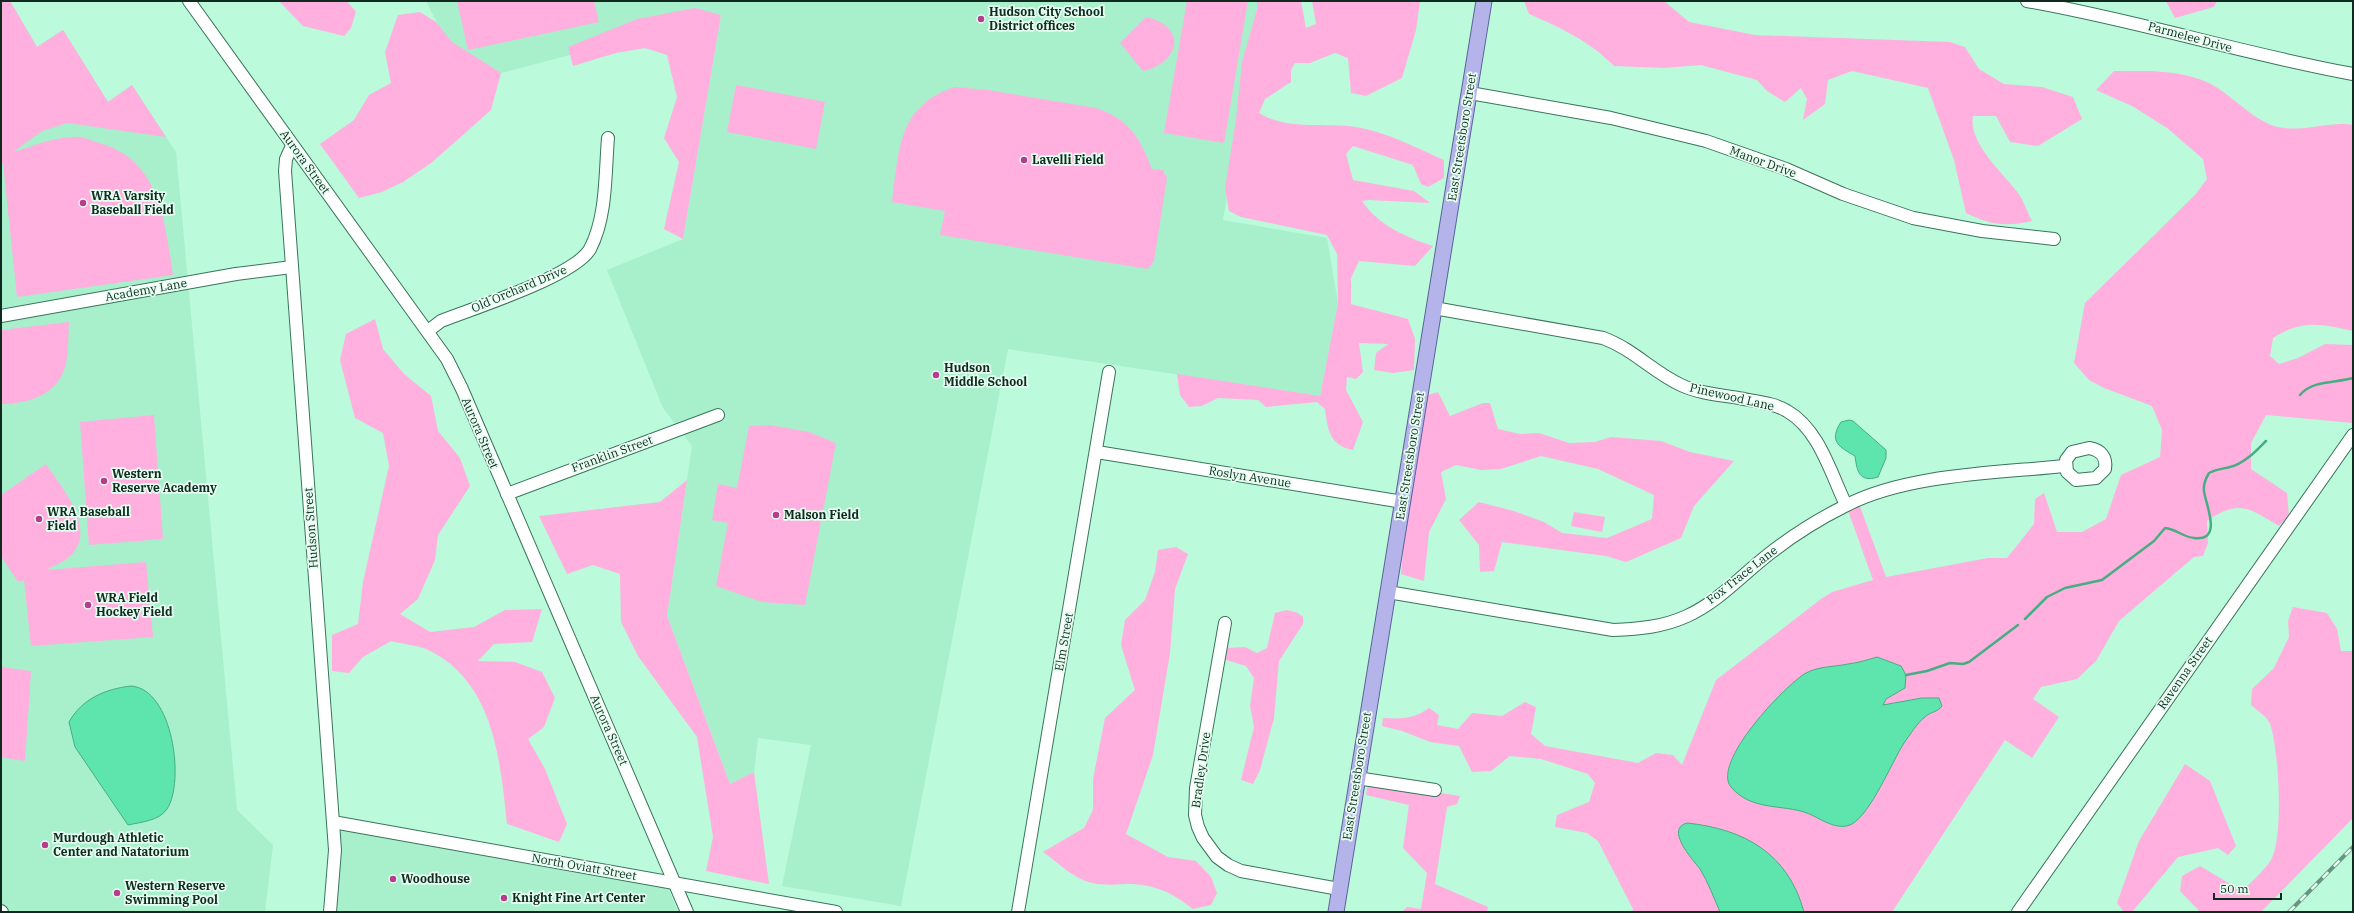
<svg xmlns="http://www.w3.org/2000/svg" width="2354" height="913" font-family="'IBM Plex Serif',serif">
  <rect width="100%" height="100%" fill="#bbfadb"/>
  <g fill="#a8efcc">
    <path d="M 1,1 L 10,1 L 37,47 L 63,30 L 108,102 L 132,85 L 176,152 L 237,810 L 273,845 L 265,912 L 1,911 Z"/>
    <path d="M 426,1 L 1258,1 L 1223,220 L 1327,238 L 1338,303 L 1320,396 L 1008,349 L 901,906 L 782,886 L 811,745 L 758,738 L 754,772 L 730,784 L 667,616 L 692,446 L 663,408 L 607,270 L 683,239 L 721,15 L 501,73 L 449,46 Z"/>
    <path d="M 342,830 L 667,886 L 678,912 L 334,912 L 339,833 Z"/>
  </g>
  <g fill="#ffb0df">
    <path d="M 1,1 L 10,1 L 37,47 L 63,30 L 108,102 L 132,85 L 166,137 L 67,123 L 42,131 L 13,152 C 33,146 54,137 75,137 C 83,136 92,141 99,143 C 160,159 165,222 173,275 L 17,297 L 3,163 L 1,165 Z"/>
    <path d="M 279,1 L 347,1 L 356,12 L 351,28 L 344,36 L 303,26 Z"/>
    <path d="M 457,1 L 594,1 L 599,22 L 468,50 Z"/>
    <path d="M 1187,1 L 1248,1 L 1224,143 L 1164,133 Z"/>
    <path d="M 1257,1 L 1301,1 L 1306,28 L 1316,24 L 1312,1 L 1420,1 L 1416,30 L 1402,78 L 1366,96 L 1351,93 L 1348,58 L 1335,53 L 1310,63 L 1295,63 L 1291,70 L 1291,82 L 1265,99 L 1259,113 C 1289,132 1328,121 1361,128 C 1390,134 1417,148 1444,160 L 1444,178 L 1428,187 L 1421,184 L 1413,165 L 1353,146 L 1346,154 L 1353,180 L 1414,191 L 1430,203 L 1368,200 L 1362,201 C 1379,226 1406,237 1433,246 L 1415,266 L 1359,261 L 1351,278 L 1351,304 L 1408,319 L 1415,339 L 1414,370 L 1393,373 L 1374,370 L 1376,353 L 1388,344 L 1359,343 L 1363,372 L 1356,379 L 1347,377 L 1346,390 L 1363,422 L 1353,450 C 1329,445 1328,430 1325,409 L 1317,402 L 1266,407 L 1258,400 L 1218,398 L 1202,406 L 1189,407 L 1180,395 L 1177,374 L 1320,396 L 1338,303 L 1337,254 L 1327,235 L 1241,217 L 1229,211 L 1225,188 L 1236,120 L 1242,62 L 1257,9 Z"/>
    <path d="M 1524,1 L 1664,1 L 1689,22 L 1755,35 L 1950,42 L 1965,47 L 1979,69 L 2004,84 L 2042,87 L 2073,97 L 2082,119 L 2038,146 L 2010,142 L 1996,116 L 1973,116 C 1968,143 2003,173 2018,193 C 2024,201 2027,212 2032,221 C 2004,227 1991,225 1966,213 L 1954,160 L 1928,88 L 1852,71 L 1828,80 L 1825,104 L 1803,120 L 1807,99 L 1801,88 L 1785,102 L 1767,91 L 1757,80 L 1701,65 L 1664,68 L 1614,66 C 1590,41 1561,28 1529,14 Z"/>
    <path d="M 2166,1 L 2217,1 L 2214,7 L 2175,18 Z"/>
    <path d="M 695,8 L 721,15 L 683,239 L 664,229 L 679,162 L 664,138 L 677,97 L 667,55 L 645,48 L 616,53 L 573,66 L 568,47 L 637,19 Z"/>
    <path d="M 420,12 L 436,22 L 452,42 L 501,73 L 491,110 L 455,142 L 431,163 L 403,182 L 382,192 L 359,198 L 320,144 L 354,120 L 369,95 L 391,83 L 385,52 L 398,15 Z"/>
    <path d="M 1146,17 C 1154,19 1163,22 1169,29 C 1185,48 1162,68 1143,71 L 1120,43 Z"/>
    <path d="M 2114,71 C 2145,71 2177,69 2207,82 C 2230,93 2249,117 2274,126 C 2300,134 2331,120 2353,125 L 2353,331 C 2320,324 2303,319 2273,338 L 2270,356 L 2279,364 L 2298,358 L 2325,344 L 2353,345 L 2353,423 L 2266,415 L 2251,443 L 2251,469 L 2287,493 L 2289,516 L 2279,526 C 2249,508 2239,499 2207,521 L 2208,543 L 2203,556 L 2194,557 L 2119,621 L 2096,661 L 2077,679 L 2041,687 L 2033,699 L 2059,717 L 2032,758 L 2005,740 L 1892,912 L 1632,912 L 1633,909 L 1598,841 L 1587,833 L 1555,827 L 1557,815 L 1589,802 L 1595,783 L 1588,774 L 1541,759 L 1510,756 L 1491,771 L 1472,772 L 1459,746 L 1430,742 L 1402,731 L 1382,726 L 1383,718 C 1402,719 1414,719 1429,708 L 1439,715 L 1437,725 L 1458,729 L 1472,713 L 1502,716 L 1525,702 L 1536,707 L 1531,734 L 1545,746 L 1638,763 L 1656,753 L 1673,755 L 1682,765 L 1716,680 L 1821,599 L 1832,592 L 1873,580 L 1846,505 L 1858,501 L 1886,577 L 1988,558 L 2007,558 L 2034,524 L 2035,499 L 2044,493 L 2057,532 L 2082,532 L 2106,519 L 2121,475 L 2160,457 L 2162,430 L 2152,406 L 2104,388 L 2089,380 L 2074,363 L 2085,303 L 2195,195 L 2207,179 L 2203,159 L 2167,128 L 2132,106 L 2096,90 Z"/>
    <path d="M 736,85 L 825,102 L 816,149 L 727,132 Z"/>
    <path d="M 955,87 L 988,90 L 1096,108 C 1129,119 1140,138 1152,169 L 1163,170 L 1167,178 L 1154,261 L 1148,269 L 940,235 L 945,211 L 892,202 C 899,150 898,105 955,87 Z"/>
    <path d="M 375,319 L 383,349 L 404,374 L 431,396 L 438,431 L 460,458 L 470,486 L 438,535 L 435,560 L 418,599 L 400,614 L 430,632 L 474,627 L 505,610 L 542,609 L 532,642 L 494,644 L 478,661 L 515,662 L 542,672 L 555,698 L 544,727 L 528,739 L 545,769 L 567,824 L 559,842 L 507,824 C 500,759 494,680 426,649 C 416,645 402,644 391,641 L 363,657 L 349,673 L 332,671 L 332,635 L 358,624 L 363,582 L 389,466 L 383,433 L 355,418 L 340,360 L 346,334 Z"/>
    <path d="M 69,322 C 68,335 69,350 66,363 C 60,394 29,404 1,404 L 1,330 Z"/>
    <path d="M 1438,392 L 1450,416 L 1483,403 L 1490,403 L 1498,429 L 1520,434 L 1539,433 L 1569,443 L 1595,442 L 1611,437 L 1661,441 L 1690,452 L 1734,461 L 1694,506 L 1681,538 L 1626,562 L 1606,556 L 1502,542 L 1494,571 L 1480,572 L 1479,545 L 1459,520 L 1479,502 L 1514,511 L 1544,522 L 1562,533 L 1607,538 L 1652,519 L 1654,495 L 1598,469 L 1541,456 L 1501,469 L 1481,470 L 1456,465 L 1441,472 L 1446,499 L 1429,532 L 1424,581 L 1401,574 L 1405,526 L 1424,396 Z"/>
    <path d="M 154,415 L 163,539 L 89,545 L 80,422 Z"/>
    <path d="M 770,425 L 809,432 L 836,443 L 805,605 L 762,602 L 716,586 L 728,523 L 712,520 L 718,484 L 737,488 L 749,426 Z"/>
    <path d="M 46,464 C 62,488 100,532 68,558 C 61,563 53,566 46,570 L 146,562 L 153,637 L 31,646 L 24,580 L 18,582 L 1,556 L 1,495 Z"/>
    <path d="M 687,480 L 667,616 L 730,784 L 754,772 L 769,884 L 706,871 L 713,837 L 697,737 L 638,656 L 621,622 L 620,574 L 593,565 L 567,574 L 539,516 L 660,502 Z"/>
    <path d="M 1574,512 L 1605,517 L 1602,532 L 1571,526 Z"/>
    <path d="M 1176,547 L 1188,554 L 1175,589 L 1170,653 L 1153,755 L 1126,834 L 1168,857 L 1196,861 L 1211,877 L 1217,893 L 1211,905 L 1193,909 C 1174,894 1157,885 1132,884 C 1116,884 1099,887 1083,880 C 1069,874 1056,861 1043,852 L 1084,828 L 1093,810 L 1093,779 L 1105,718 L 1135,690 L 1121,645 L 1125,620 L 1145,600 L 1155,572 L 1158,550 Z"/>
    <path d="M 2293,607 L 2327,613 L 2337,629 L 2341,651 L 2353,651 L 2353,818 L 2261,912 L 2200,912 L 2180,891 L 2182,876 L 2200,866 L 2242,891 C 2251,882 2264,871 2271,860 C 2284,838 2279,749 2270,724 C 2268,717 2256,710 2251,705 L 2252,689 L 2274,668 L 2289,637 L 2288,621 Z"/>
    <path d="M 1287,610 L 1298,613 L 1303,617 L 1303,624 L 1279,661 L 1274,718 L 1260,770 L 1253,784 L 1241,780 L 1254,727 L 1250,706 L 1254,678 L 1246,666 L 1223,659 L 1226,648 L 1245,647 L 1257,653 L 1267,648 L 1275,613 Z"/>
    <path d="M 1,667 L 31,671 L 25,761 L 1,757 Z"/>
    <path d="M 2185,764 L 2210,781 L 2236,846 L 2228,855 L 2218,848 L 2178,857 L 2132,912 L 2124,912 L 2117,903 L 2139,841 Z"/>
    <path d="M 1368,782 L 1460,796 L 1457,804 L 1447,807 L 1435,884 L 1488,907 L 1487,912 L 1402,912 L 1407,907 L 1421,909 L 1427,873 L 1403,848 L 1409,805 L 1366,795 Z"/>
  </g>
  <g fill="#5ee5ae" stroke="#47ad83">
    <path d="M 1849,420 L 1853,421 L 1886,450 L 1886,458 L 1878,477 C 1859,483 1857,471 1855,456 C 1840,447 1828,442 1841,422 Z"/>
    <path d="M 1877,657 L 1901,666 L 1906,675 L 1905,688 L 1886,699 L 1883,705 L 1922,698 L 1939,698 L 1942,706 C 1938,712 1930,712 1925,717 C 1917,723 1910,735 1904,743 C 1892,762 1871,813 1852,824 C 1837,832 1820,818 1807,813 C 1782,804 1751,811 1731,787 C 1711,763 1785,685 1806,673 C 1819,666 1834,667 1848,664 C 1857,663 1867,660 1877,657 Z"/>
    <path d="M 131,686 C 173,689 185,782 167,809 C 159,821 141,822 128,825 L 75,747 L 69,722 C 82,699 105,689 131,686 Z"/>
    <path d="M 1687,823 C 1744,829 1788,853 1804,912 L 1720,912 C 1714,898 1708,882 1700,869 C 1694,861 1664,829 1687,823 Z"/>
  </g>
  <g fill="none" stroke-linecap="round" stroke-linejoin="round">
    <g stroke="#47ad83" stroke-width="2.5">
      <path d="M 2300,395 C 2312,380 2336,383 2353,378"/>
      <path d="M 2025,619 L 2047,597 L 2065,588 L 2102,580 L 2154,541 L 2165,528 C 2176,529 2183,537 2194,538 C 2224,542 2205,503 2204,491 C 2203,484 2206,478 2209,473 C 2217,469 2222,469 2230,467 C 2244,464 2257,450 2266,441"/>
      <path d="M 1906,675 L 1927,671 L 1950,663 L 1963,664 L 1969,662 L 2018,625"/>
    </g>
    <g stroke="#39755b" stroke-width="14">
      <g id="minor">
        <path d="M 189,1 L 447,359 L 462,389 L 687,912"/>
        <path d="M 2027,1 C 2137,20 2243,54 2353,74"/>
        <path d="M 1470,93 L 1611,118 L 1706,141 L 1786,169 L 1843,194 L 1913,218 L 1982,231 L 2054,239"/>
        <path d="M 292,146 L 286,159 L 285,171 L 335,850 L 330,912"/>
        <path d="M 1434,308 L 1603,338 C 1633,349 1653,372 1681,385 C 1700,394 1723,395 1744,399 C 1758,402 1774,403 1787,411 C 1819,429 1831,474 1846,505"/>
        <path d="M 1,316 L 236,274 L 292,267"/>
        <path d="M 428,331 L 441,321 C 474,308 575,276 590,249 C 607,217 605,173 608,138"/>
        <path d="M 2089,448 C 2101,450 2107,457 2105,469 L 2096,478 L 2076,480 L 2067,472 L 2066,460 L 2072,452 Z"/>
        <path d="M 1097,452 L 1403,502"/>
        <path d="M 507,494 L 718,415"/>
        <path d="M 1388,592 L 1613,630 C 1639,629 1663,627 1687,616 C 1718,602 1742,575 1769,554 C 1792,536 1819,519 1845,506 C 1906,474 1997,473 2065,466"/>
        <path d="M 1225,623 L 1196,788 L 1195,815 L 1198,827 L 1203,838 L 1217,857 L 1228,865 L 1241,871 L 1339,889"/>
        <path d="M 1357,778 L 1435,790"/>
        <path d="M 333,822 L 836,912"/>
        <path d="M 1,911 L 2,912"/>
        <path d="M 1018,912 L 1109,372"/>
        <path d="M 2018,912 L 2353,435"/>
      </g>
    </g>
    <g stroke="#5b639a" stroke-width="17">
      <path id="major" d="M 1336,912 L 1484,1"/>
    </g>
    <use href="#minor" stroke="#fff" stroke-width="12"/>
    <use href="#major" stroke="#b5b4ea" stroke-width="15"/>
    <g stroke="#68957f" stroke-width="4">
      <path id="rail" d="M 2289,912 L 2353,847"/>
    </g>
    <use href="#rail" stroke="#e5fef1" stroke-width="2.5" stroke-dasharray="8" stroke-linecap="butt"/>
  </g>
  <g fill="#b63c8e" stroke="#e5fef1" stroke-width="1.5">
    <circle cx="981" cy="19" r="4"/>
    <circle cx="1024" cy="160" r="4"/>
    <circle cx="83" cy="203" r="4"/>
    <circle cx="936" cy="375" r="4"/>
    <circle cx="104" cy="481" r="4"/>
    <circle cx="776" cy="515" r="4"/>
    <circle cx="39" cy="519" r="4"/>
    <circle cx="88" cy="605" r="4"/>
    <circle cx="45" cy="845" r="4"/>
    <circle cx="393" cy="879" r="4"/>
    <circle cx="117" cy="893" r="4"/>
    <circle cx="504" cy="898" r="4"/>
  </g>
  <g text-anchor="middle" stroke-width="3.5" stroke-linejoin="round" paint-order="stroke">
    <g font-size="12" font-weight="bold" fill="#102a1f" stroke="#e5fef1" text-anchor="start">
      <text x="989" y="16">Hudson City School<tspan x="989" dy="14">District offices</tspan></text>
      <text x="1032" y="164">Lavelli Field</text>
      <text x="91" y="200">WRA Varsity<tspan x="91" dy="14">Baseball Field</tspan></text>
      <text x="944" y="372">Hudson<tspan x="944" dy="14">Middle School</tspan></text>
      <text x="112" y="478">Western<tspan x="112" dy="14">Reserve Academy</tspan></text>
      <text x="47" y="516">WRA Baseball<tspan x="47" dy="14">Field</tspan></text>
      <text x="784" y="519">Malson Field</text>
      <text x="96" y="602">WRA Field<tspan x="96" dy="14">Hockey Field</tspan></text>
      <text x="53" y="842">Murdough Athletic<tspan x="53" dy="14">Center and Natatorium</tspan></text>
      <text x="401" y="883">Woodhouse</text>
      <text x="125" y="890">Western Reserve<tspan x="125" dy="14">Swimming Pool</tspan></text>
      <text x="512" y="902">Knight Fine Art Center</text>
    </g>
    <g font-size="12" fill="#102a1f" stroke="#e5fef1">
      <text transform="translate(2190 37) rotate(15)" y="4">Parmelee Drive</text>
      <text transform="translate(1462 137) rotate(-81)" y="4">East Streetsboro Street</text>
      <text transform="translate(305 162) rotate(54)" y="4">Aurora Street</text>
      <text transform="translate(1763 162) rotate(20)" y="4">Manor Drive</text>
      <text transform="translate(519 289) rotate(-23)" y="4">Old Orchard Drive</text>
      <text transform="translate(146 290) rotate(-10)" y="4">Academy Lane</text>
      <text transform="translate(1732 397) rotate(13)" y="4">Pinewood Lane</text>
      <text transform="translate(480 433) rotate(67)" y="4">Aurora Street</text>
      <text transform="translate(612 454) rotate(-20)" y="4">Franklin Street</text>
      <text transform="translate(1410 456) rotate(-81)" y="4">East Streetsboro Street</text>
      <text transform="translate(1250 477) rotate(9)" y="4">Roslyn Avenue</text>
      <text transform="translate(311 528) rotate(-94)" y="4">Hudson Street</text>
      <text transform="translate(1742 575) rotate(-38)" y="4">Fox Trace Lane</text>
      <text transform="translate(1064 642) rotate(-80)" y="4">Elm Street</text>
      <text transform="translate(2185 673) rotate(-55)" y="4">Ravenna Street</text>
      <text transform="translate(609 730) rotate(66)" y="4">Aurora Street</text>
      <text transform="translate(1201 770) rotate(-82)" y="4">Bradley Drive</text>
      <text transform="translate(1357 776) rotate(-81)" y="4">East Streetsboro Street</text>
      <text transform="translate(584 867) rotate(10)" y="4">North Oviatt Street</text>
    </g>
  </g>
  <rect width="2354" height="913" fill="none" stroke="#102a1f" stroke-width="4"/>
  <path d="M2214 893v6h67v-6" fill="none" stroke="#102a1f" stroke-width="2"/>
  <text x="2220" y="893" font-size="12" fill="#102a1f" stroke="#e5fef1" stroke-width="3" paint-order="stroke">50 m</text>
</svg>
